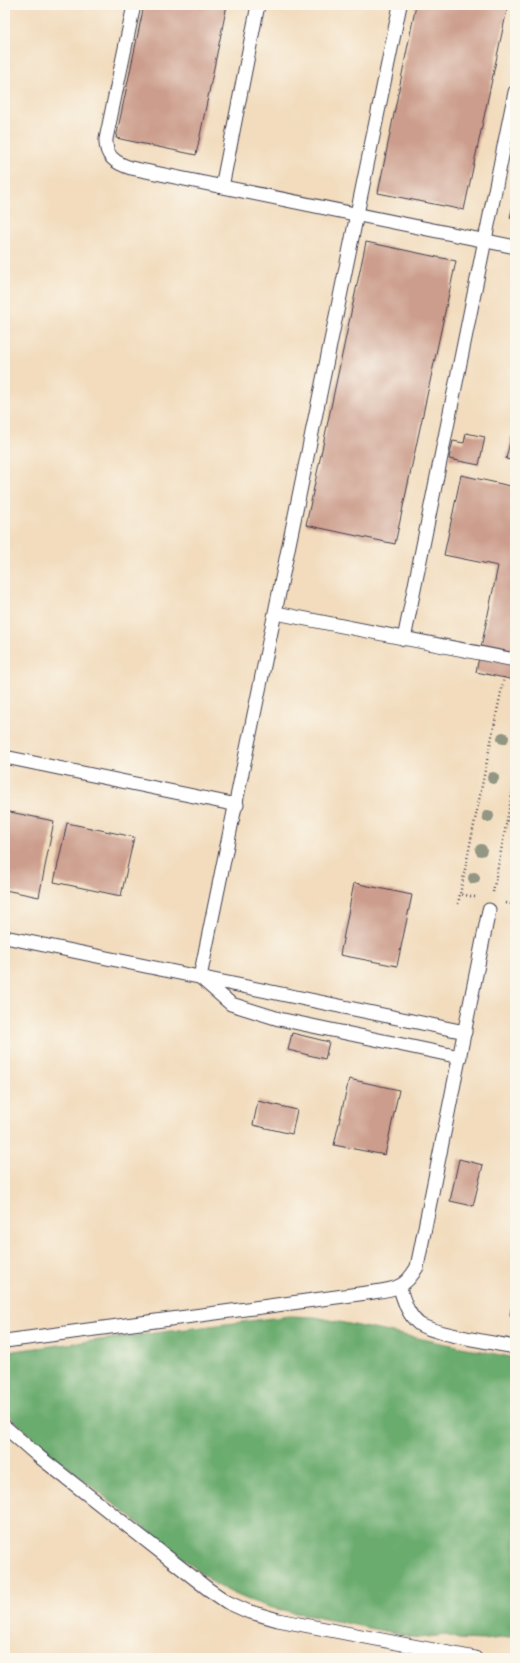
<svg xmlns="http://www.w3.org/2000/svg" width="520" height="1663" font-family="'IM FELL English',serif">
  <rect width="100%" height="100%" fill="#fbf7ec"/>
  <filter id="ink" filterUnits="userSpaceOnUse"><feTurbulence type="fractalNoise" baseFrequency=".025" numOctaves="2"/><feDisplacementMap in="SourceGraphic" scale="8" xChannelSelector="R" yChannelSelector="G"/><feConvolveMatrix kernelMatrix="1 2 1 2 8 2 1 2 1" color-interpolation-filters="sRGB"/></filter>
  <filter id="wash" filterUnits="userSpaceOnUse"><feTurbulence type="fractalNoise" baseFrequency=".012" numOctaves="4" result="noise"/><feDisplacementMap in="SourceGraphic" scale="16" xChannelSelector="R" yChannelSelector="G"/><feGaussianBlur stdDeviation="0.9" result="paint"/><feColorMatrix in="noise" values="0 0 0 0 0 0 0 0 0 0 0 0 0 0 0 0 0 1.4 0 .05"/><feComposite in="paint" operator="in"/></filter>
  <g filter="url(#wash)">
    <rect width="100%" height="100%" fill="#f2dcbd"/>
    <path fill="#6bac6e" stroke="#466754" d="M 289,1316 L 315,1317 L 515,1358 L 515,1634 L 509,1637 L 484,1640 L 459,1639 L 446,1635 L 418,1638 L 277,1609 C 254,1603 235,1595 215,1584 L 42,1447 L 5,1412 L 5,1352 Z"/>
    <g id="blocks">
      <g fill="#cc9d8c">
        <path d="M 144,5 L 227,5 L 196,155 L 116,138 Z"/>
        <path d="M 416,5 L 508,5 L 464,210 L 378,193 Z"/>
        <path d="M 514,201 L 515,201 L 515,219 L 510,218 Z"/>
        <path d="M 366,242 L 456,261 L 395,544 L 306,525 Z"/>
        <path d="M 466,433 L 485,437 L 479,465 L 449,459 L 453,441 L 464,443 Z"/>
        <path d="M 511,437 L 515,438 L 515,461 L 506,459 Z"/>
        <path d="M 461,475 L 515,487 L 515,680 L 476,672 L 498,566 L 444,555 Z"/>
        <path d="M 5,811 L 54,821 L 39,897 L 5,890 Z"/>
        <path d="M 67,823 L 134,837 L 121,896 L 54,882 Z"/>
        <path d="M 354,883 L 412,895 L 397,966 L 340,955 Z"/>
        <path d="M 292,1033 L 329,1042 L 325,1059 L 288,1050 Z"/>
        <path d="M 349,1079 L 399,1090 L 385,1155 L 334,1145 Z"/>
        <path d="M 258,1101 L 297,1110 L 292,1134 L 253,1125 Z"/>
        <path d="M 459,1159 L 483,1165 L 473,1206 L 450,1201 Z"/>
        <path d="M 514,1293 L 515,1293 L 515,1316 L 510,1315 Z"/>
      </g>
    </g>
  </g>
  <g filter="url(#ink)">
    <use href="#blocks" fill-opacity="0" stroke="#413e4e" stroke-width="1"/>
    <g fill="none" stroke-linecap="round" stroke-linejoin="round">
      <g stroke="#413e4e" stroke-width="15">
        <g id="lane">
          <path d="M 134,5 L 106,139 C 105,156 115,163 131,168 L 515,247"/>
          <path d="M 400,5 L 200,977 L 231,1004 L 279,1019 L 460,1057"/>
          <path d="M 222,187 L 258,5"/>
          <path d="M 276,613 L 515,660"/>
          <path d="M 404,639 L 515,92"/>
          <path d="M 5,757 L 237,805"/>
          <path d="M 5,937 L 465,1032"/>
          <path d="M 399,1286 C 404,1300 407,1314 419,1324 C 433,1334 495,1343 515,1347"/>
          <path d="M 5,1341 L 374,1292 C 396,1289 405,1288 417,1267 L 489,910"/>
          <path d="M 5,1427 L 37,1455 L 208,1589 L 227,1602 L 247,1611 L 278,1620 L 475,1658"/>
        </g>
      </g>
      <g stroke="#413e4e" stroke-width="2.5" stroke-dasharray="1 3" stroke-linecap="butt">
        <path d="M 493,892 L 515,779"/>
        <path d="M 475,897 L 460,894 L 504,677"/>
        <path d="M 506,903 L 515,905"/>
        <path d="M 458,904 L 460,894"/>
      </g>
      <use href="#lane" stroke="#fff" stroke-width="13"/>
    </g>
    <g fill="#929683">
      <circle cx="503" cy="738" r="6"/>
      <circle cx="493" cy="778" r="6"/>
      <circle cx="488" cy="816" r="6"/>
      <circle cx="481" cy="850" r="6"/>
      <circle cx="474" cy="878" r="6"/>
    </g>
  </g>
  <rect width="520" height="1663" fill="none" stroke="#fbf7ec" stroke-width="20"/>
</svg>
